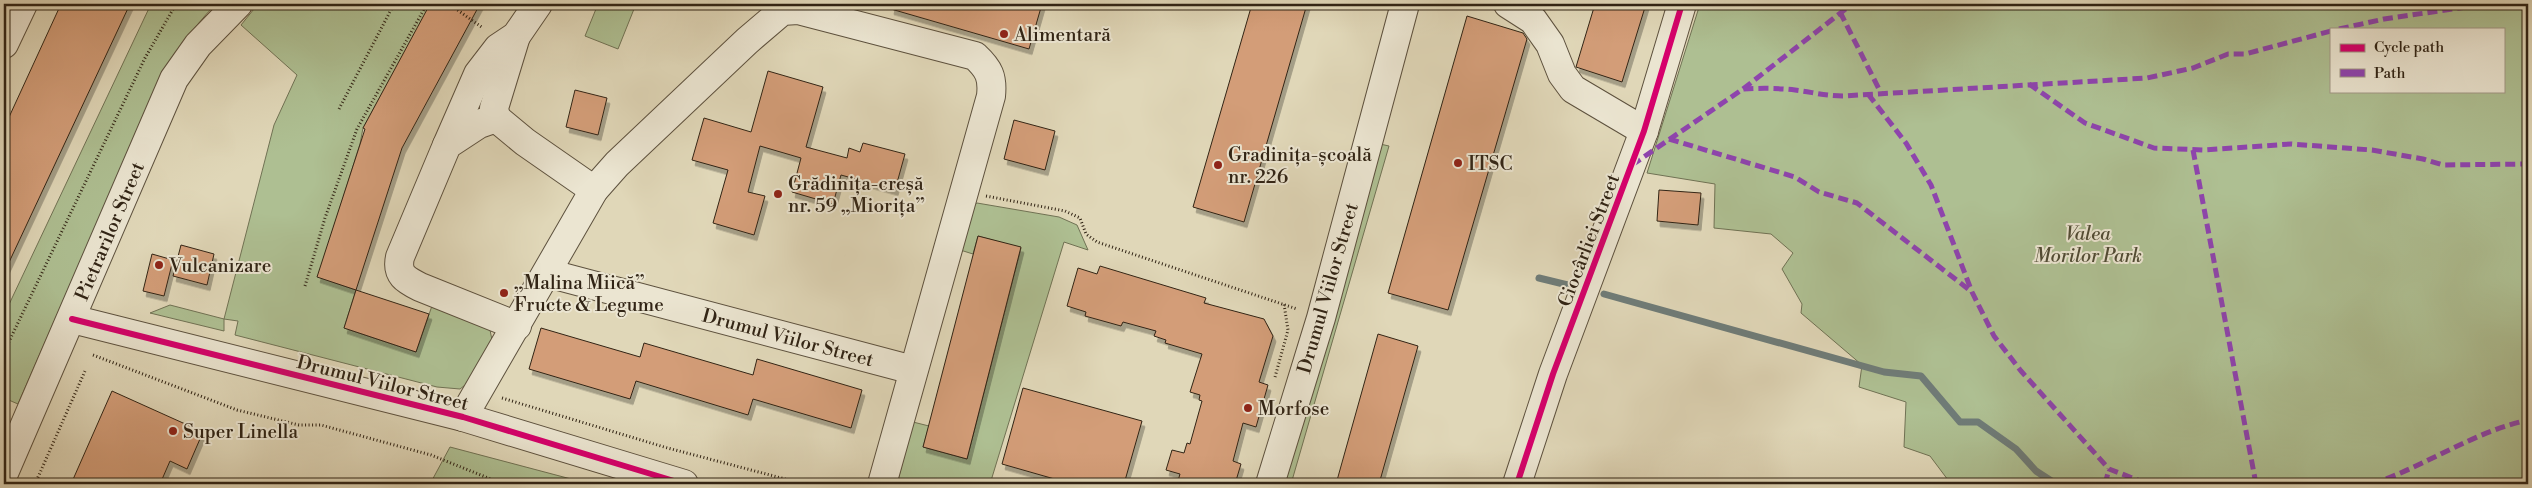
<svg xmlns="http://www.w3.org/2000/svg" width="2532" height="488" font-family="'Libre Bodoni',serif">
  <defs>
    <filter id="shadow"><feDropShadow dx="3" dy="5.5" stdDeviation="0" flood-color="#0004"/></filter>
  </defs>
  <rect width="100%" height="100%" fill="#e0d7b8"/>
  <filter id="stains"><feTurbulence type="fractalNoise" baseFrequency=".004" numOctaves="4"/><feColorMatrix values="0 0 0 0 .2 0 0 0 0 .09 0 0 0 0 .02 0 0 0 .5 -.17"/></filter>
  <radialGradient id="worn" r=".72"><stop offset=".6" stop-color="#630" stop-opacity="0"/><stop offset="1" stop-color="#630" stop-opacity=".3"/></radialGradient>
  <g fill="#aebf92" stroke="#707254" fill-rule="evenodd">
    <path d="M 151,4 L 216,4 C 163,57 137,130 108,198 C 78,267 48,335 18,404 L 4,398 L 4,315 Z"/>
    <path d="M 258,4 L 431,4 L 363,128 L 360,144 L 318,277 L 356,290 L 344,328 L 416,352 L 434,300 L 489,325 L 493,345 L 469,382 L 460,389 L 437,387 L 235,335 L 238,321 L 224,319 L 224,331 L 150,313 L 170,305 L 224,319 L 274,125 L 297,75 L 241,25 Z"/>
    <path d="M 598,4 L 636,4 L 618,49 L 585,36 Z"/>
    <path d="M 1700,4 L 2528,4 L 2528,484 L 1951,484 L 1930,456 L 1904,447 L 1906,402 L 1859,387 L 1862,365 L 1801,313 L 1802,304 L 1782,269 L 1793,253 L 1771,234 L 1714,228 L 1715,184 L 1647,173 ZM 2331,29 L 2503,29 L 2503,91 L 2331,91 Z"/>
    <path d="M 1380,144 L 1389,146 L 1291,484 L 1281,484 Z"/>
    <path d="M 977,203 L 1059,217 L 1077,225 L 1088,250 L 1064,242 L 990,484 L 897,484 L 913,422 L 929,426 L 923,447 L 967,459 L 1021,248 L 978,236 L 973,254 L 957,249 L 968,207 Z"/>
    <path d="M 450,447 L 571,479 L 583,484 L 430,484 Z"/>
  </g>
  <g fill="none" stroke-linecap="round" stroke-linejoin="round">
    <g stroke="#6f7c78" stroke-width="7">
      <path d="M 1539,278 L 1580,288"/>
      <path d="M 1604,294 L 1884,372 L 1921,376 L 1960,422 L 1978,422 L 2016,449 L 2036,471 L 2056,484"/>
    </g>
  </g>
  <g fill="#d39d78" stroke="#312415" filter="url(#shadow)">
    <path d="M 61,4 L 130,4 L 4,273 L 4,128 Z"/>
    <path d="M 430,4 L 480,4 L 402,148 L 356,290 L 317,277 L 365,129 L 363,128 Z"/>
    <path d="M 892,4 L 1042,4 L 1029,49 L 891,9 Z"/>
    <path d="M 1252,4 L 1307,4 L 1244,222 L 1193,207 Z"/>
    <path d="M 1595,4 L 1646,4 L 1622,82 L 1576,67 Z"/>
    <path d="M 1467,16 L 1523,33 L 1527,39 L 1448,310 L 1388,293 Z"/>
    <path d="M 768,71 L 823,87 L 806,147 L 847,158 L 849,148 L 860,152 L 863,143 L 905,154 L 895,190 L 841,175 L 833,204 L 792,192 L 801,158 L 760,146 L 748,192 L 765,196 L 754,235 L 713,223 L 728,170 L 692,160 L 704,118 L 751,132 Z"/>
    <path d="M 575,90 L 607,98 L 598,135 L 566,127 Z"/>
    <path d="M 1014,120 L 1055,131 L 1045,170 L 1004,159 Z"/>
    <path d="M 1659,190 L 1701,193 L 1698,225 L 1657,221 Z"/>
    <path d="M 978,236 L 1021,247 L 967,459 L 923,447 Z"/>
    <path d="M 181,245 L 214,254 L 207,285 L 173,276 Z"/>
    <path d="M 152,254 L 173,260 L 164,296 L 143,291 Z"/>
    <path d="M 1100,266 L 1206,298 L 1204,303 L 1264,319 L 1273,336 L 1259,382 L 1268,385 L 1256,427 L 1243,423 L 1233,461 L 1241,464 L 1235,484 L 1177,484 L 1180,474 L 1166,470 L 1172,450 L 1184,453 L 1187,443 L 1190,444 L 1202,401 L 1199,400 L 1200,395 L 1190,392 L 1202,354 L 1165,343 L 1166,340 L 1154,336 L 1156,331 L 1123,322 L 1121,326 L 1085,316 L 1086,312 L 1067,306 L 1078,268 L 1097,274 Z"/>
    <path d="M 356,290 L 429,314 L 416,352 L 344,328 Z"/>
    <path d="M 541,328 L 640,357 L 644,343 L 753,375 L 757,359 L 862,390 L 851,428 L 753,399 L 748,415 L 636,381 L 630,399 L 529,369 Z"/>
    <path d="M 1378,334 L 1418,346 L 1379,484 L 1336,484 Z"/>
    <path d="M 1023,388 L 1142,421 L 1124,484 L 1072,484 L 1002,464 Z"/>
    <path d="M 112,391 L 203,432 L 187,469 L 170,461 L 160,484 L 71,484 Z"/>
  </g>
  <g fill="none" stroke-linecap="round" stroke-linejoin="round">
    <g stroke="#5d513e" stroke-width="30">
      <g id="minor">
        <path d="M 1508,4 L 1533,20 L 1550,44 L 1562,74 L 1573,89 L 1644,131"/>
        <path d="M 4,44 L 23,4"/>
        <path d="M 496,118 L 494,108 L 516,36"/>
        <path d="M 447,145 L 478,74 L 498,48 L 516,36 L 538,4"/>
        <path d="M 547,273 L 913,370"/>
        <path d="M 72,319 L 463,417 L 684,484"/>
        <path d="M 517,326 L 420,287 C 406,280 396,275 400,257 L 447,145 L 479,124 L 496,118 L 525,142 L 594,190"/>
        <path d="M 463,417 L 594,190 L 617,164 L 747,41 L 782,11 L 798,10 L 975,56 C 989,69 993,77 991,96 L 882,484"/>
        <path d="M 4,473 L 174,79 L 198,45 L 238,4"/>
        <path d="M 1270,484 L 1321,318 L 1405,4"/>
        <path d="M 1517,484 L 1553,374 L 1644,131 L 1682,4"/>
      </g>
    </g>
    <g stroke="#312415" stroke-width="3" stroke-dasharray="1 2.5" stroke-linecap="butt">
      <path d="M 449,4 L 483,28"/>
      <path d="M 339,109 L 394,4"/>
      <path d="M 986,196 L 1065,211 L 1080,218 L 1086,234 L 1097,242 L 1297,309"/>
      <path d="M 305,286 L 325,218 L 357,129 L 427,4"/>
      <path d="M 4,352 L 145,58 L 176,4"/>
      <path d="M 93,355 L 237,410 L 299,425 L 321,425 L 431,455 L 503,484"/>
      <path d="M 1275,377 L 1288,330 L 1284,304"/>
      <path d="M 502,398 L 664,447 L 804,484"/>
      <path d="M 35,484 L 85,371"/>
    </g>
    <use href="#minor" stroke="#ebe5d1" stroke-width="28"/>
    <g stroke="#8e44ad" stroke-width="5" stroke-dasharray="10 5" stroke-linecap="butt">
      <path d="M 1840,12 L 1881,93"/>
      <path d="M 2339,29 L 2384,19 L 2487,4"/>
      <path d="M 2029,84 L 2085,123 L 2154,148 L 2204,150 L 2291,144 L 2372,150 L 2423,159 L 2443,165 L 2528,164"/>
      <path d="M 1743,89 L 1852,4"/>
      <path d="M 1868,94 L 1906,143 L 1931,185 L 1972,292 L 1994,336 L 2021,371 L 2109,469 L 2148,484"/>
      <path d="M 1669,139 L 1795,177 L 1819,192 L 1857,203 L 1972,292"/>
      <path d="M 2193,150 L 2256,484"/>
      <path d="M 1632,165 L 1743,89 C 1760,88 1778,88 1795,90 C 1812,92 1825,96 1843,96 L 2147,78 L 2193,68 L 2228,54 L 2245,54 L 2331,31"/>
      <path d="M 2105,484 L 2109,469"/>
      <path d="M 2372,484 C 2426,466 2473,432 2528,420"/>
    </g>
    <g stroke="#ebe5d1" stroke-width="9">
      <g id="cycleway">
        <path d="M 72,319 L 463,417 L 684,484"/>
        <path d="M 1517,484 L 1553,374 L 1644,131 L 1682,4"/>
      </g>
    </g>
    <use href="#cycleway" stroke="#d6006c" stroke-width="6"/>
  </g>
  <g fill="#8f2418" stroke="#ebe5d1" stroke-width="2">
    <circle cx="1004" cy="34" r="5"/>
    <circle cx="1458" cy="163" r="5"/>
    <circle cx="1218" cy="165" r="5"/>
    <circle cx="778" cy="194" r="5"/>
    <circle cx="159" cy="265" r="5"/>
    <circle cx="504" cy="293" r="5"/>
    <circle cx="1248" cy="408" r="5"/>
    <circle cx="173" cy="431" r="5"/>
  </g>
  <g text-anchor="middle" stroke-width="4" stroke-linejoin="round" paint-order="stroke">
    <g font-size="19" fill="#312415" stroke="#ebe5d1" text-anchor="start">
      <text x="1014" y="41">Alimentară</text>
      <text x="1228" y="161">Gradinița-școală<tspan x="1228" dy="22">nr. 226</tspan></text>
      <text x="1468" y="170">ITSC</text>
      <text x="788" y="190">Grădinița-creșă<tspan x="788" dy="22">nr. 59 „Miorița”</tspan></text>
      <text x="169" y="272">Vulcanizare</text>
      <text x="514" y="289">„Malina Miică”<tspan x="514" dy="22">Fructe &amp; Legume</tspan></text>
      <text x="1258" y="415">Morfose</text>
      <text x="183" y="438">Super Linella</text>
    </g>
    <g font-size="19" fill="#312415" stroke="#ebe5d1">
      <text transform="translate(109 231) rotate(-67)" y="7">Pietrarilor Street</text>
      <text transform="translate(1588 240) rotate(-69)" y="7">Ciocârliei Street</text>
      <text transform="translate(1327 288) rotate(-74)" y="7">Drumul Viilor Street</text>
      <text transform="translate(788 337) rotate(15)" y="7">Drumul Viilor Street</text>
      <text transform="translate(383 382) rotate(14)" y="7">Drumul Viilor Street</text>
    </g>
    <g font-size="19" font-style="italic" fill="#504b34" stroke="#ebe5d1">
      <text x="2088" y="240">Valea<tspan x="2088" dy="22">Morilor Park</tspan></text>
    </g>
  </g>
  <rect width="2532" height="488" fill="none" stroke="#e0d7b8" stroke-width="20"/>
  <rect x="5" y="5" width="2522" height="478" fill="none" stroke="#312415" stroke-width="2.5"/>
  <rect x="10" y="10" width="2512" height="468" fill="none" stroke="#312415"/>
  <rect x="2330" y="28" width="175" height="65" fill="#ebe5d1" stroke="#a19886"/>
  <rect x="2340" y="44" width="25" height="8" fill="#d6006c" stroke="#a19886"/>
  <text x="2374" y="52" font-size="15" fill="#312415">Cycle path</text>
  <rect x="2340" y="69" width="25" height="8" fill="#8e44ad" stroke="#a19886"/>
  <text x="2374" y="78" font-size="15" fill="#312415">Path</text>
  <rect width="100%" height="100%" filter="url(#stains)"/>
  <rect width="100%" height="100%" fill="url(#worn)"/>
</svg>
